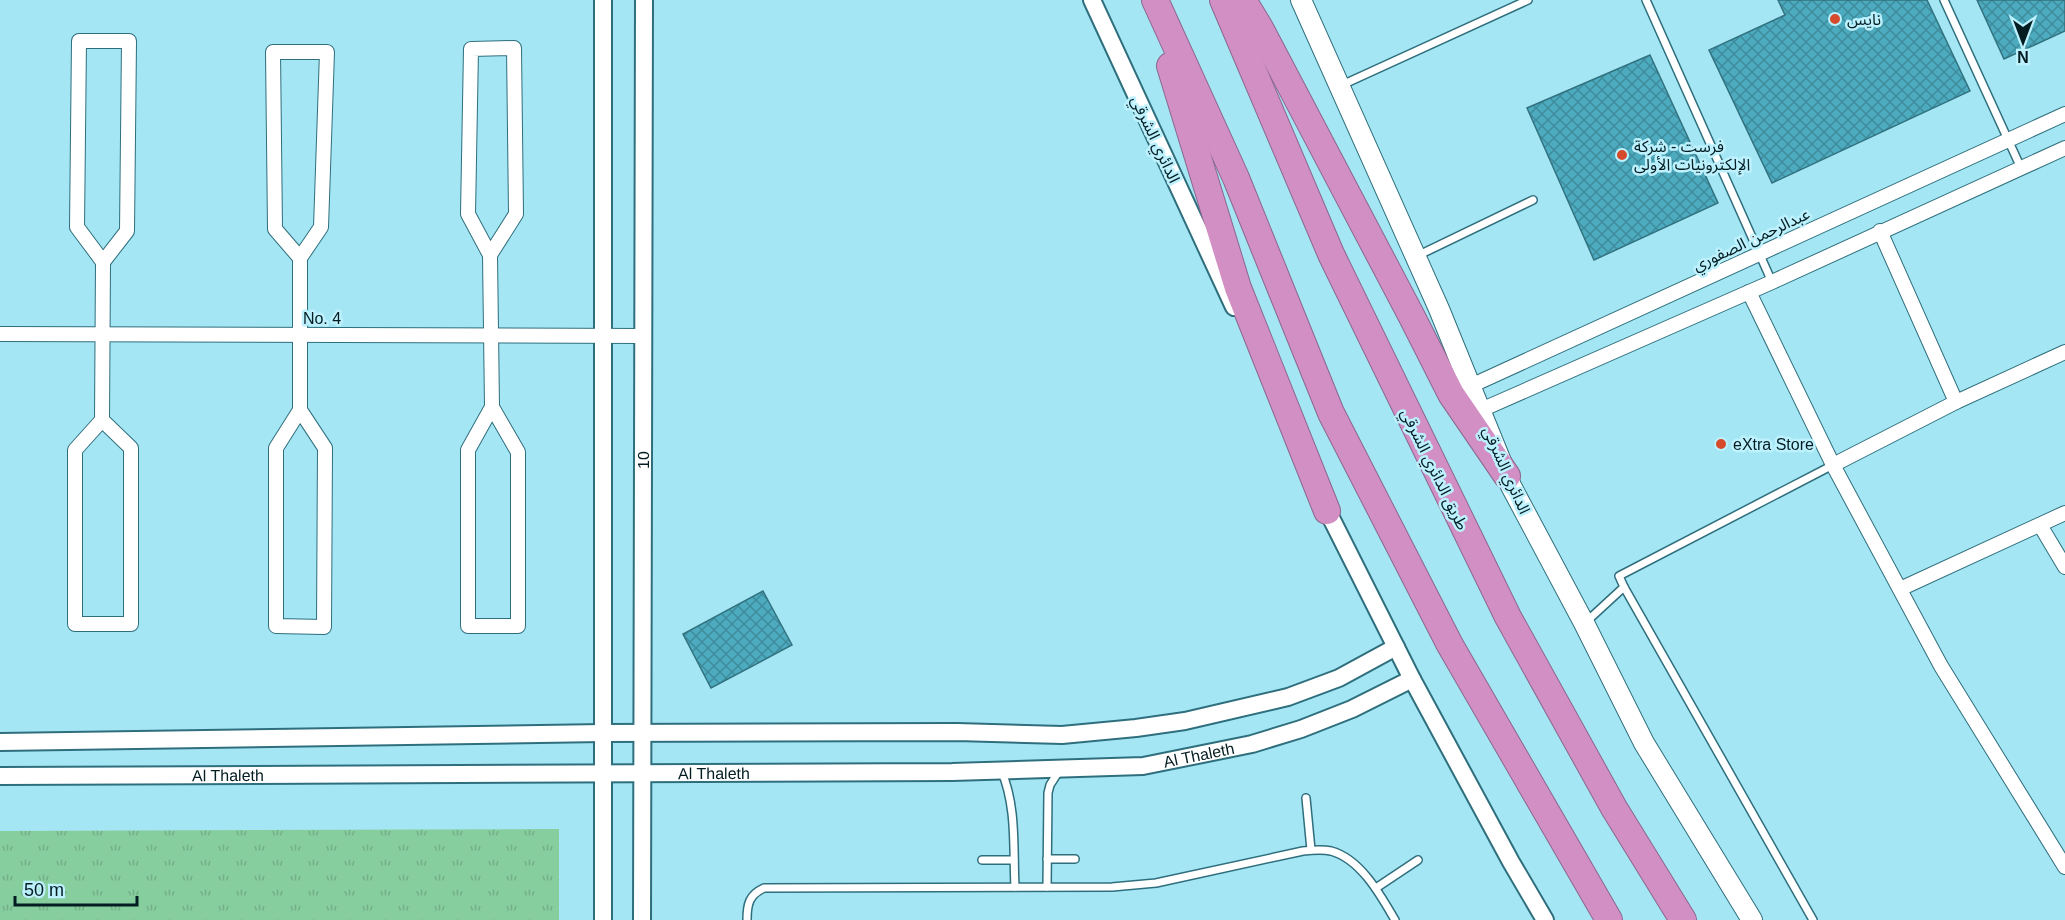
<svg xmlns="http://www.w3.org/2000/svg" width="2065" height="920" font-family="Helvetica,'Noto Sans Arabic',sans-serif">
  <defs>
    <pattern id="grass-tufts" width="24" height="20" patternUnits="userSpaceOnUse" patternTransform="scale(1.5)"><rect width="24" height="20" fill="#87ce9e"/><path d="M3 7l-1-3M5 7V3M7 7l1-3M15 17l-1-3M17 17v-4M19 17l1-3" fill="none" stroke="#73b088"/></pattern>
    <pattern id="building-cross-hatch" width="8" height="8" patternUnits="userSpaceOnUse" patternTransform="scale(1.5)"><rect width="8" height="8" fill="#4dabbf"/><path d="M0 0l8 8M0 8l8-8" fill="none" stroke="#3e8b9b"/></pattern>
  </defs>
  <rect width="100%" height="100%" fill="#a5e6f5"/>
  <path fill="url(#grass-tufts)" d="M 559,829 L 559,920 L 0,920 L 0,831 Z"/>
  <g fill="url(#building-cross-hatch)" stroke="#327280" stroke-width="1.5">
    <path d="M 1778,0 L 1927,0 L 1970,91 L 1772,183 L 1709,50 L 1785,15 Z"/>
    <path d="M 1977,0 L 2065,0 L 2065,31 L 2004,59 Z"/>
    <path d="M 1650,55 L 1718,203 L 1594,260 L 1527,108 Z"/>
    <path d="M 763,591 L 792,645 L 711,688 L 683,634 Z"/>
  </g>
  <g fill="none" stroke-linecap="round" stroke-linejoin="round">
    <g stroke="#2f6f7d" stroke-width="10">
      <g id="service">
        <path d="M 1646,0 L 1772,282"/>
        <path d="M 1944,0 L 2021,168"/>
        <path d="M 1342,85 L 1528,0"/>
        <path d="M 1417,256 L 1533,200"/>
        <path d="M 1586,622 L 1624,587"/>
        <path d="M 1001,770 C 1017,806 1013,849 1015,887"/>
        <path d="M 1306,798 L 1311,850"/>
        <path d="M 1047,859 L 1075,859"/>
        <path d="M 982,860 L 1014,860"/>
        <path d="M 1047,887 L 1048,793 L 1050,785 L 1059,771"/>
        <path d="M 1376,888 L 1418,860"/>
        <path d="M 747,920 C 747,904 749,895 764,888 L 1112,887 L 1156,883 L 1303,851 C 1312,850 1322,849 1331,851 C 1361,859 1381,896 1395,920"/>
        <path d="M 1813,920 L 1624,587 L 1619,576 L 1833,465"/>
      </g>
    </g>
    <g stroke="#2f6f7d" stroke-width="16">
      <g id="minor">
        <path d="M 1880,231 L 1956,402"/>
        <path d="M 490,255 L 516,214 L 514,48 L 471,49 L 468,214 L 490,255 L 492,407 L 518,452 L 518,626 L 468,626 L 468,450 L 492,407"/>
        <path d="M 300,258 L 321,227 L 327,52 L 273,52 L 275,229 L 300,258 L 300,410 L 325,448 L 324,627 L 276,626 L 276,448 L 300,410"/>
        <path d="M 1749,292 L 1833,465 L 1941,666 L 2065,867"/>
        <path d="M 0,334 L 643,336"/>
        <path d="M 1464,389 L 2065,114"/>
        <path d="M 1474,413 L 1772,282 L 2065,148"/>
        <path d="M 102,420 L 75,450 L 75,624 L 131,624 L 131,448 L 102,420 L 103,262 L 77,227 L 79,41 L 129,41 L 127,231 L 103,262"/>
        <path d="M 1833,465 L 1956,402 L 2065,352"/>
        <path d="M 2040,525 L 2065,567"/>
        <path d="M 1900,589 L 2065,513"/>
      </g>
    </g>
    <g stroke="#2f6f7d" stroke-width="20">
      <g id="tertiary">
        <path d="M 603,0 L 603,920"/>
        <path d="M 1092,0 L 1234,307"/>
        <path d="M 1323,502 L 1412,679 L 1511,862 L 1545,920"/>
        <path d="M 0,742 L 603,733 L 957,732 L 1062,735 L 1136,728 L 1185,721 L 1288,697 L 1339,678 L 1396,647"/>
        <path id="s1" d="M 0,776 L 952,772 L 1143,766 L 1252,744 L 1301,729 L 1352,709 L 1412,679"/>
        <path id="s2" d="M 642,920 L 644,0"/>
      </g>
    </g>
    <g stroke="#2f6f7d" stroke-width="22">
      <path id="secondary" d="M 1301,0 L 1439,309 L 1511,486 L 1584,623 L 1644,743 L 1752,920"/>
    </g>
    <g stroke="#8a678c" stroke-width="28">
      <g id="motorway">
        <path d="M 1155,0 L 1236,178 L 1331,413 L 1450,645 L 1609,920"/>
        <path d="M 1223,0 L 1331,254 L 1508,617 L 1614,808 L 1683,920"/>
        <path d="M 1243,0 L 1260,28 L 1412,317 L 1451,394 L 1507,476"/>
        <path d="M 1170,66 L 1238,288 L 1327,511"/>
      </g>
    </g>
    <use href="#service" stroke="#fff" stroke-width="7"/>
    <use href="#minor" stroke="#fff" stroke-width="14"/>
    <use href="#tertiary" stroke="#fff" stroke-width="16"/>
    <use href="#secondary" stroke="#fff" stroke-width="20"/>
    <use href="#motorway" stroke="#d28fc4" stroke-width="26"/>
  </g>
  <g fill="#d64b2b" stroke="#bdf1fd" stroke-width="2">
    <circle cx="1835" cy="19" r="6"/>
    <circle cx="1622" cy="155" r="6"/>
    <circle cx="1721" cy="444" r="6"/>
  </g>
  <g text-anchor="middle" stroke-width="5" stroke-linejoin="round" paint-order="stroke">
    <g font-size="16" fill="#031d23" stroke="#bdf1fd" text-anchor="start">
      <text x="1847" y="25">نايس</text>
      <text x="1634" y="152">فرست - شركة<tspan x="1634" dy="18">الإلكترونيات الأولى</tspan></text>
      <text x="1733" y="450">eXtra Store</text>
    </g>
    <g font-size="16" fill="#031d23" stroke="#bdf1fd">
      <text transform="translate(1156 139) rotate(65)" y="6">الدائري الشرقي</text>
      <text transform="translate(1751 239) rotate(-25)" y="6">عبدالرحمن الصفوري</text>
      <text x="322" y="324">No. 4</text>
      <text dy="6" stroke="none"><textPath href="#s2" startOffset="460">10</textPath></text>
      <text transform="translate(1435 469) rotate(64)" y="6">طريق الدائري الشرقي</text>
      <text transform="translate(1507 470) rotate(66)" y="6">الدائري الشرقي</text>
      <text dy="6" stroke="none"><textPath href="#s1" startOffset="1200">Al Thaleth</textPath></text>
      <text dy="6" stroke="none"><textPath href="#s1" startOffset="714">Al Thaleth</textPath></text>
      <text dy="6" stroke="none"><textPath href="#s1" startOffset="228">Al Thaleth</textPath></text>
    </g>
  </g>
  <g transform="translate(2023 42) rotate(180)" stroke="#bdf1fd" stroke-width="4.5" paint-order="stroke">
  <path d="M0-4.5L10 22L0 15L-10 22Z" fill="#031d23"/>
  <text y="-9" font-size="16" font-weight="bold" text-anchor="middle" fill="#031d23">N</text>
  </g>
  <path d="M15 896v9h122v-9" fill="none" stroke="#031d23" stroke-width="3"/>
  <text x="24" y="896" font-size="18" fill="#031d23" stroke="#bdf1fd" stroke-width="4.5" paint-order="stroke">50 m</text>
</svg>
